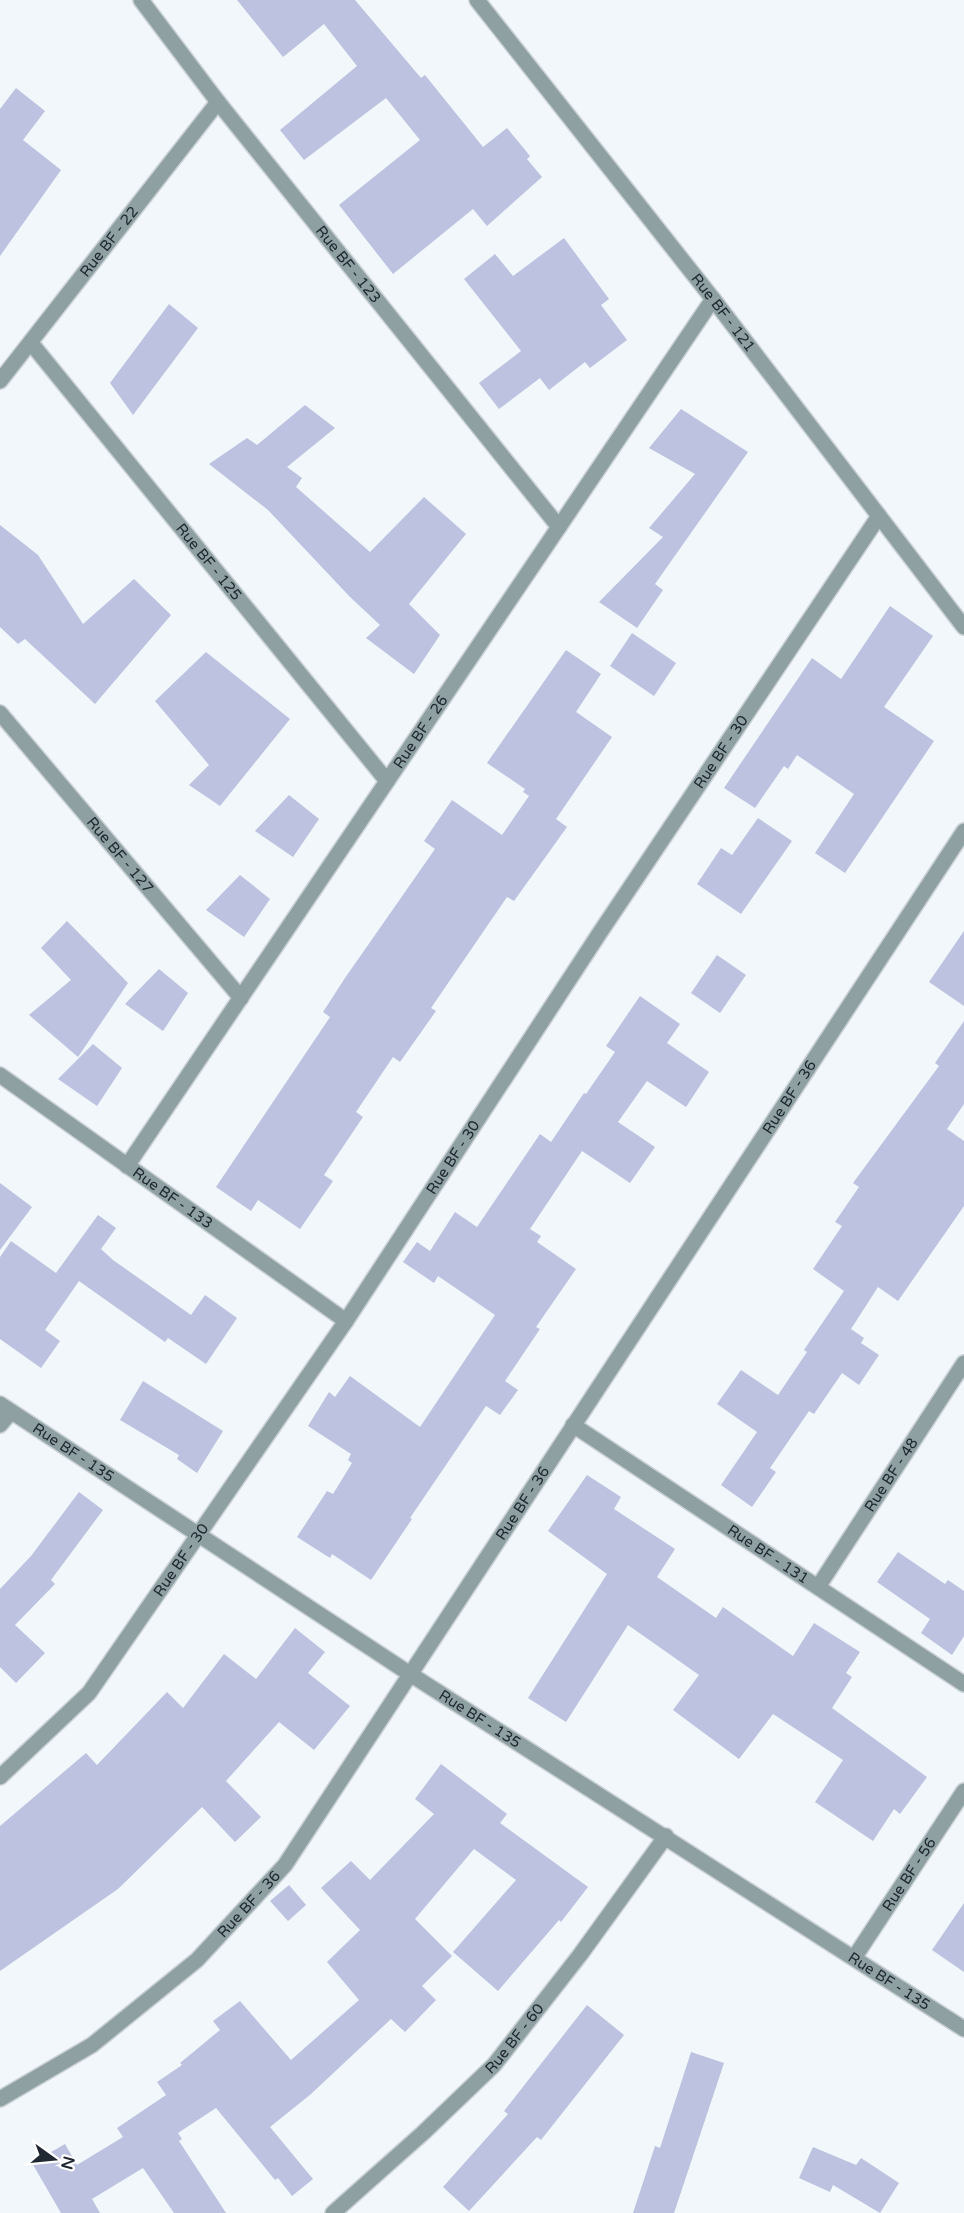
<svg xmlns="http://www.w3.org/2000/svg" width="964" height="2213" font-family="'Varela Round',sans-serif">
  <rect width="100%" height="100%" fill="#f1f7fb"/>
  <g fill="#bdc2e0">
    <path d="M 237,0 L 355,0 L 421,78 L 425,75 L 483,147 L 507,128 L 530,156 L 527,159 L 542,177 L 487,226 L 473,209 L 393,274 L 339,205 L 420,140 L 386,98 L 304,160 L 280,130 L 357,66 L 324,24 L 283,57 Z"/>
    <path d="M 16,88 L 45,111 L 23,140 L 61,170 L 0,256 L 0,109 Z"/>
    <path d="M 564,238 L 609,299 L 601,305 L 627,340 L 590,368 L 585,362 L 549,390 L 540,378 L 499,409 L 479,383 L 521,351 L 464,279 L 495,254 L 513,276 Z"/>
    <path d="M 169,304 L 198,328 L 133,415 L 110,383 Z"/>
    <path d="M 305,405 L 335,428 L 287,467 L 302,478 L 296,487 L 370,552 L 424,497 L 466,534 L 409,604 L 440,635 L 414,674 L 366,638 L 380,625 L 350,597 L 268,510 L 209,464 L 247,438 L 257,445 Z"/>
    <path d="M 681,409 L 748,452 L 655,584 L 663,590 L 637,628 L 599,602 L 663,537 L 649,528 L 695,474 L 649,448 Z"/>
    <path d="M 0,525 L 38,555 L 83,624 L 134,579 L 171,615 L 95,704 L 25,639 L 18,644 L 0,627 Z"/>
    <path d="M 890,606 L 933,636 L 884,707 L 934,741 L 845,873 L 815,853 L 854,794 L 797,755 L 788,769 L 784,766 L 755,808 L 724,788 L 812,658 L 841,679 Z"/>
    <path d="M 632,633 L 676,663 L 654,696 L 610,666 Z"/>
    <path d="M 566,650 L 601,674 L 576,712 L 612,737 L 556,819 L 567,827 L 514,901 L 507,897 L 431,1008 L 436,1011 L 400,1062 L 393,1057 L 356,1112 L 363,1117 L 324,1175 L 333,1181 L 300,1229 L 258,1200 L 251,1211 L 216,1187 L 330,1017 L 323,1012 L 345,978 L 435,849 L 424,841 L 452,800 L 502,835 L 529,796 L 523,792 L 525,789 L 487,763 Z"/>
    <path d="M 206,652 L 290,719 L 220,806 L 189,785 L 209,765 L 155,701 Z"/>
    <path d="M 289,795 L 319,819 L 293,857 L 255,831 Z"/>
    <path d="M 758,818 L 792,841 L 741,914 L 697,884 L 721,848 L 732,855 Z"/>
    <path d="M 240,875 L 270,899 L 244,937 L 206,910 Z"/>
    <path d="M 67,921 L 128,983 L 78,1057 L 29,1015 L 71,980 L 41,948 Z"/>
    <path d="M 964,931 L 964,1006 L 929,982 Z"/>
    <path d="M 717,955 L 746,975 L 720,1013 L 691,993 Z"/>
    <path d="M 159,969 L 188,993 L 163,1031 L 125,1004 Z"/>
    <path d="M 640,996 L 680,1024 L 667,1043 L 709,1072 L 686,1107 L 647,1081 L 618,1122 L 655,1147 L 630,1183 L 582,1151 L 530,1229 L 541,1236 L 537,1242 L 576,1269 L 536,1327 L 540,1329 L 505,1381 L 518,1390 L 500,1415 L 486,1406 L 410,1518 L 412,1519 L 371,1580 L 332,1554 L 330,1558 L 297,1537 L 327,1491 L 333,1494 L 352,1463 L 348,1460 L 351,1454 L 308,1426 L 329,1392 L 335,1397 L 350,1376 L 420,1427 L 495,1315 L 438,1276 L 434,1283 L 403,1262 L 417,1242 L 430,1251 L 455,1212 L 477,1227 L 540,1134 L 551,1142 L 584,1093 L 586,1094 L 615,1052 L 606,1046 Z"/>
    <path d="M 964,1021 L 964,1104 L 947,1129 L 964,1141 L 964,1206 L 898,1301 L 878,1287 L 851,1329 L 864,1338 L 861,1343 L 879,1355 L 859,1385 L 842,1373 L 814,1414 L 809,1411 L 770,1468 L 776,1472 L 752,1507 L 721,1485 L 757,1432 L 717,1404 L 741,1370 L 778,1395 L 807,1352 L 804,1350 L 844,1291 L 813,1269 L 842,1226 L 835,1222 L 859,1187 L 853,1183 L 939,1066 L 935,1063 Z"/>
    <path d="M 93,1044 L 122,1068 L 97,1106 L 58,1079 Z"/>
    <path d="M 0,1183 L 32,1207 L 0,1250 Z"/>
    <path d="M 98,1215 L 116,1228 L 101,1249 L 113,1260 L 191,1315 L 205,1295 L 237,1318 L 206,1364 L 168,1338 L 165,1342 L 79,1281 L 45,1330 L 60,1341 L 41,1368 L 0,1339 L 0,1257 L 11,1241 L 56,1273 Z"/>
    <path d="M 143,1381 L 223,1431 L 197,1473 L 177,1459 L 179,1455 L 120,1420 Z"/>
    <path d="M 587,1475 L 621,1497 L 614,1509 L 675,1549 L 657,1577 L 716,1618 L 723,1607 L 793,1656 L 814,1623 L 860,1652 L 846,1673 L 852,1677 L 832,1708 L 927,1777 L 900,1814 L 894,1809 L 873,1841 L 815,1802 L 843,1760 L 773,1714 L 739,1759 L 673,1710 L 699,1675 L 628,1625 L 566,1722 L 528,1698 L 607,1574 L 548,1531 Z"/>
    <path d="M 79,1492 L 103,1510 L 51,1580 L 55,1584 L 15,1625 L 45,1653 L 16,1683 L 0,1667 L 0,1589 L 31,1556 Z"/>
    <path d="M 898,1552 L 945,1584 L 948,1580 L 964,1591 L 964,1636 L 952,1655 L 921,1633 L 930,1619 L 877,1582 Z"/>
    <path d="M 295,1628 L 325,1652 L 308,1673 L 350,1706 L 314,1750 L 279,1722 L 226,1781 L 261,1817 L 235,1842 L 202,1807 L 118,1889 L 0,1971 L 0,1826 L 86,1753 L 97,1765 L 167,1692 L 183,1708 L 224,1654 L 256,1679 Z"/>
    <path d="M 441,1764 L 507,1814 L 500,1823 L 588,1887 L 561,1922 L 559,1920 L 498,1991 L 453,1952 L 516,1880 L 474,1849 L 415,1919 L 452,1956 L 422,1986 L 436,2000 L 405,2032 L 391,2019 L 311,2094 L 270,2127 L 313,2179 L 292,2196 L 278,2178 L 275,2180 L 216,2108 L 178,2133 L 182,2139 L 179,2141 L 226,2213 L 174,2213 L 143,2168 L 92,2199 L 100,2213 L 61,2213 L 32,2163 L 65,2144 L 77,2165 L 123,2137 L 117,2128 L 166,2095 L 157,2082 L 182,2065 L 180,2063 L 220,2030 L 213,2021 L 240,2001 L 291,2060 L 359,2000 L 327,1962 L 360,1930 L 321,1888 L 351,1861 L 370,1880 L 434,1814 L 415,1799 Z"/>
    <path d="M 289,1885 L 306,1905 L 288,1921 L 270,1901 Z"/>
    <path d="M 964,1903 L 964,1972 L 932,1950 Z"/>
    <path d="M 587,2005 L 624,2035 L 541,2140 L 537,2137 L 469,2211 L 443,2187 L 508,2114 L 504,2111 Z"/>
    <path d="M 691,2052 L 724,2063 L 674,2213 L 633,2213 L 655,2146 L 660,2148 Z"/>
    <path d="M 813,2147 L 856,2165 L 861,2158 L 899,2183 L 880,2213 L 833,2185 L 830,2192 L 799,2178 Z"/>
  </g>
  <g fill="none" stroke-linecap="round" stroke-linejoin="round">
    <g stroke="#cbd2d7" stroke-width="18">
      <g id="minor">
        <path id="s1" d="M 141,0 L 218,102 L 559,527"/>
        <path id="s2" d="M 477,0 L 713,299 L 964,627"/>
        <path id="s3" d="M 31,343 L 387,781"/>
        <path id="s4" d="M 0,381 L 218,102"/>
        <path id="s5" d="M 0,713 L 241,998"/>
        <path id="s6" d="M 0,1075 L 346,1321"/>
        <path id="s7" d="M 127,1166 L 713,299"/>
        <path id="s8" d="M 0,1404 L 410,1674 L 964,2029"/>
        <path d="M 0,1425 L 11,1412"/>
        <path id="s9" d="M 573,1425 L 964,1684"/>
        <path id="s10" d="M 818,1587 L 964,1363"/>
        <path id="s11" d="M 0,1777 L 89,1693 L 346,1321 L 599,934 L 879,516"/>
        <path id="s12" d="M 854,1958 L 964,1791"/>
        <path id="s13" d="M 0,2099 L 92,2045 L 197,1960 L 285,1865 L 964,831"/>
        <path id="s14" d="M 333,2213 L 423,2133 L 494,2065 L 580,1955 L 666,1836"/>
      </g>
    </g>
    <use href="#minor" stroke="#8fa0a3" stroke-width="15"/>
  </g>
  <g text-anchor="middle" stroke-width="4.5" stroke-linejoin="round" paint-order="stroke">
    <g font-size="15" fill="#202932" stroke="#fff">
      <text dy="5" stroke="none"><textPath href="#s4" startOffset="177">Rue BF - 22</textPath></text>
      <text dy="5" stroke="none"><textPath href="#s1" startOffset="336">Rue BF - 123</textPath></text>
      <text dy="5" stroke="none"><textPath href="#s2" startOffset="398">Rue BF - 121</textPath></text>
      <text dy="5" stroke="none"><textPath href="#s3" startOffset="282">Rue BF - 125</textPath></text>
      <text dy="5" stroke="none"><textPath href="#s7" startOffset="524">Rue BF - 26</textPath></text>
      <text dy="5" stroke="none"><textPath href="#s11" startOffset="1256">Rue BF - 30</textPath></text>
      <text dy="5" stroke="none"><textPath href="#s5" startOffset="186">Rue BF - 127</textPath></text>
      <text dy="5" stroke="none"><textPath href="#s13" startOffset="1290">Rue BF - 36</textPath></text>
      <text dy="5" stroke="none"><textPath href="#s11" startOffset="770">Rue BF - 30</textPath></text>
      <text dy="5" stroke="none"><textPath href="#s6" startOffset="212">Rue BF - 133</textPath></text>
      <text dy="5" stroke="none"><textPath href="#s8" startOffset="88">Rue BF - 135</textPath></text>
      <text dy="5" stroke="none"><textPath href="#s10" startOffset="134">Rue BF - 48</textPath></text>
      <text dy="5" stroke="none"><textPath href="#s13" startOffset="804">Rue BF - 36</textPath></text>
      <text dy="5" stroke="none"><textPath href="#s9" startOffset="234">Rue BF - 131</textPath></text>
      <text dy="5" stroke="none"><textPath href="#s11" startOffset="284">Rue BF - 30</textPath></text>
      <text dy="5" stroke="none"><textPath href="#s8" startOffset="574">Rue BF - 135</textPath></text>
      <text dy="5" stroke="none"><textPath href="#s12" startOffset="100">Rue BF - 56</textPath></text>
      <text dy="5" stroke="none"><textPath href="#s13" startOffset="318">Rue BF - 36</textPath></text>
      <text dy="5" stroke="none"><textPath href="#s8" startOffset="1060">Rue BF - 135</textPath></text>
      <text dy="5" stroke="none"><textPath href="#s14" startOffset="252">Rue BF - 60</textPath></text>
    </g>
  </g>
  <g transform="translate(54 2159) rotate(105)" stroke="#ffffff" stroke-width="4.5" paint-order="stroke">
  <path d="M0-4.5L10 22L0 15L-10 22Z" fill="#202932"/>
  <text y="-9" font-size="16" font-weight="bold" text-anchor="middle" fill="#202932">N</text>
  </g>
</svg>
